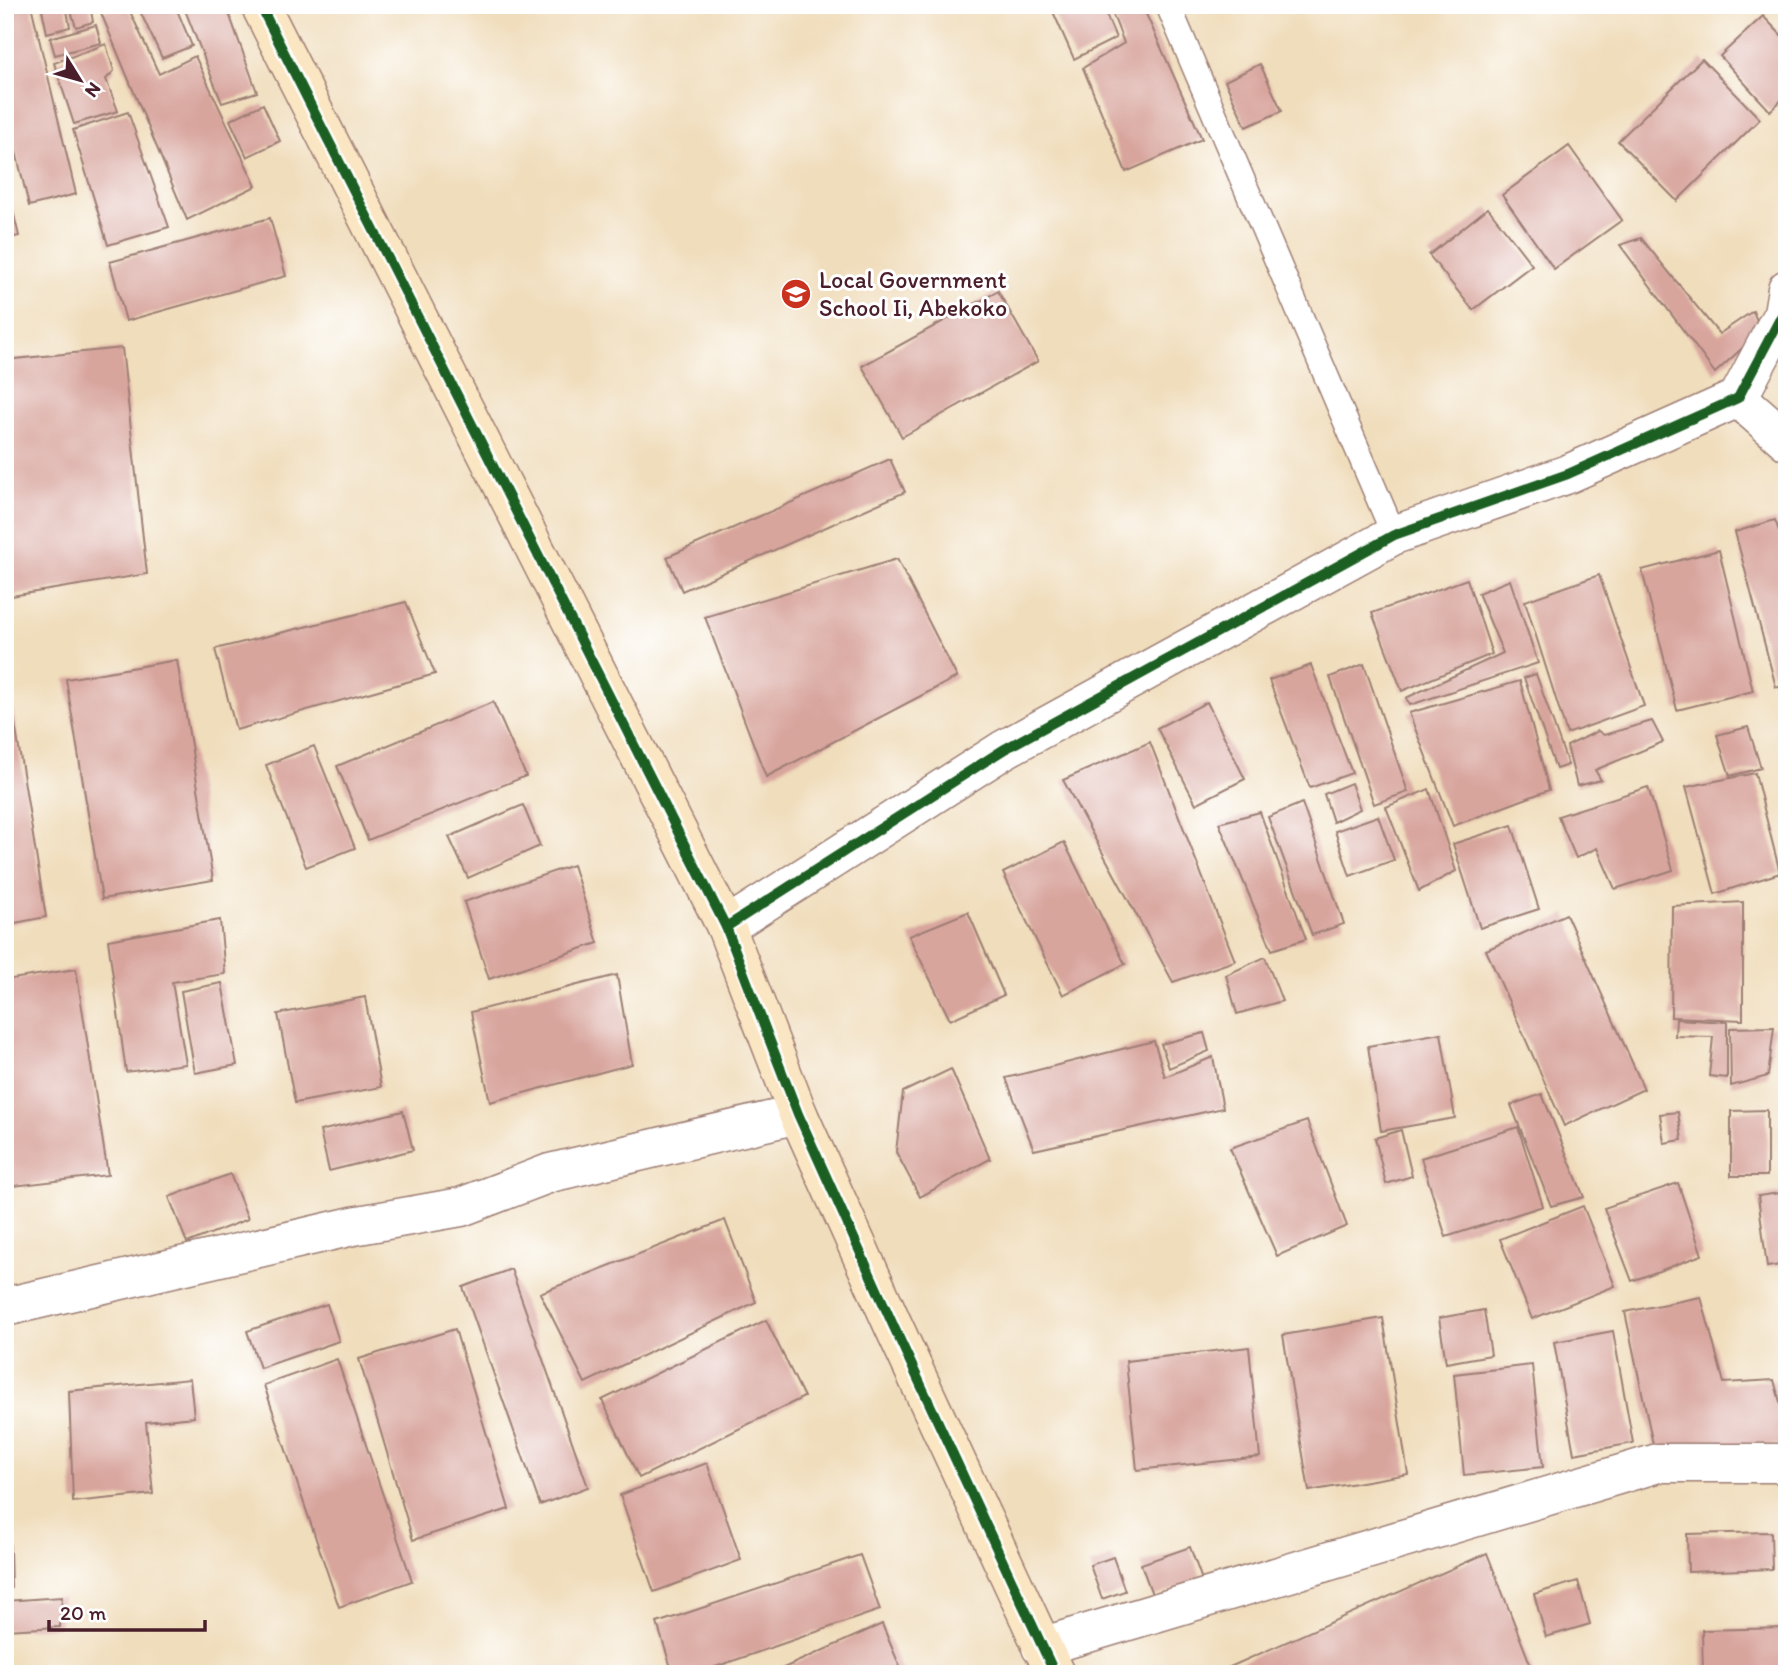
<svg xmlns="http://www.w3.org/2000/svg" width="1792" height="1679" font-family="Itim,sans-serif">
  <rect width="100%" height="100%" fill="#fff"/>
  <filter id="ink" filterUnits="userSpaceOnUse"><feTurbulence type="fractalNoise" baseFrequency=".0143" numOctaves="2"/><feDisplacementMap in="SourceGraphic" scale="14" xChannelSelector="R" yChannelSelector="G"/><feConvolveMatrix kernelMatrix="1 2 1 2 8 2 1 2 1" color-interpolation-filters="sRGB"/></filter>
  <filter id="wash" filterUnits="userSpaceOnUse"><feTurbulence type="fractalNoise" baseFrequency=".00686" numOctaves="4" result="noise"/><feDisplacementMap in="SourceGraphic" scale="28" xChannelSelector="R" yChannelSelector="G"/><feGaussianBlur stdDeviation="1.57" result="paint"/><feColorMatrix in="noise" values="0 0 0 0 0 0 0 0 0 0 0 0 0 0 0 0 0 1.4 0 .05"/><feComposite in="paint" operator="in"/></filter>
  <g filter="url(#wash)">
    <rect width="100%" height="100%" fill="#f0ddbc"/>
    <g id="blocks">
      <g fill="#d8a59d">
        <path d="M 5,5 L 31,5 L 76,194 L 29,206 L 5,106 Z"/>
        <path d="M 41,5 L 66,5 L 70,27 L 47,33 Z"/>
        <path d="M 69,5 L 90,5 L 93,22 L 76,27 Z"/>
        <path d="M 114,5 L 127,5 L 159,74 L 195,56 L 256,186 L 187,220 L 101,13 Z"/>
        <path d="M 137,5 L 175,5 L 192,46 L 162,58 Z"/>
        <path d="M 183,5 L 226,5 L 257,92 L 222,103 Z"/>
        <path d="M 1050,5 L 1102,5 L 1116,38 L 1074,59 Z"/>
        <path d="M 1109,5 L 1142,5 L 1202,139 L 1126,172 L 1083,68 L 1124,43 Z"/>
        <path d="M 1763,16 L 1787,41 L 1787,95 L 1770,111 L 1720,56 Z"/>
        <path d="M 96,25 L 101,43 L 55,55 L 50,38 Z"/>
        <path d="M 106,44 L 114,71 L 106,79 L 118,111 L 74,124 L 54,63 Z"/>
        <path d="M 1702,59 L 1760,119 L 1677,201 L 1618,141 Z"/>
        <path d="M 1260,64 L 1282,111 L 1246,127 L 1225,81 Z"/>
        <path d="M 263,104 L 280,141 L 247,157 L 230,120 Z"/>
        <path d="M 128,112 L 169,227 L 108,245 L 73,130 Z"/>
        <path d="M 1569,146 L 1622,220 L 1554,269 L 1502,195 Z"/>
        <path d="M 5,177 L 19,236 L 5,239 Z"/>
        <path d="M 1488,208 L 1532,265 L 1473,310 L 1429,255 Z"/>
        <path d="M 270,218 L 286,276 L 126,321 L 110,262 Z"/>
        <path d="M 1641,238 L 1719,334 L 1753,311 L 1761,331 L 1715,373 L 1620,245 Z"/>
        <path d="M 998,291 L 1038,361 L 902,437 L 862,366 Z"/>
        <path d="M 122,348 L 147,574 L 5,597 L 5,360 Z"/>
        <path d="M 890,459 L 905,492 L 682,591 L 667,557 Z"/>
        <path d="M 1775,520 L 1787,553 L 1787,688 L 1776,687 L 1735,532 Z"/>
        <path d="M 1719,550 L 1753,691 L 1677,710 L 1642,570 Z"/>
        <path d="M 897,559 L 957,677 L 766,777 L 705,617 Z"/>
        <path d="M 1599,575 L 1644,706 L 1567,734 L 1525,601 Z"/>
        <path d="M 1467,579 L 1492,654 L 1402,691 L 1372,613 Z"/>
        <path d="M 1510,580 L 1538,663 L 1410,705 L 1406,698 L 1503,653 L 1478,593 Z"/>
        <path d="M 406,602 L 435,674 L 236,730 L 215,649 Z"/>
        <path d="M 177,660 L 213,880 L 102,899 L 66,679 Z"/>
        <path d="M 1364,664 L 1408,792 L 1374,804 L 1330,677 Z"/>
        <path d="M 1311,665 L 1352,773 L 1310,788 L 1269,680 Z"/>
        <path d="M 1536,674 L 1568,765 L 1556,769 L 1524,678 Z"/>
        <path d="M 1520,681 L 1549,790 L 1453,826 L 1409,713 Z"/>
        <path d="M 5,686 L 9,686 L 46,917 L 5,925 Z"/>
        <path d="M 493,702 L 526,776 L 368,840 L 337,766 Z"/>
        <path d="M 1207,702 L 1245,779 L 1196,804 L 1157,728 Z"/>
        <path d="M 1652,721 L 1663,742 L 1595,770 L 1601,780 L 1577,786 L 1567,746 L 1598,731 L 1604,735 Z"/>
        <path d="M 1748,727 L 1761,768 L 1730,776 L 1717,735 Z"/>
        <path d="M 1150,742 L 1235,961 L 1173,982 L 1063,780 Z"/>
        <path d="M 314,746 L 355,848 L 306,867 L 266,765 Z"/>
        <path d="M 1755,773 L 1780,873 L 1715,894 L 1686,787 Z"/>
        <path d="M 1351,783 L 1360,809 L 1333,822 L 1324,794 Z"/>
        <path d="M 1648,787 L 1673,870 L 1615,889 L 1597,848 L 1576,858 L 1558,816 Z"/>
        <path d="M 1429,789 L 1456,871 L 1419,891 L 1386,807 Z"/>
        <path d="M 1302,803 L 1344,924 L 1312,935 L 1268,817 Z"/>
        <path d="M 523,805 L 540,846 L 468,878 L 449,837 Z"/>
        <path d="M 1260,812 L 1306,939 L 1272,950 L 1219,823 Z"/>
        <path d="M 1378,816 L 1394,860 L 1350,876 L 1335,831 Z"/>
        <path d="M 1512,825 L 1539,909 L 1480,928 L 1453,844 Z"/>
        <path d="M 1064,842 L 1125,964 L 1063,995 L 1003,873 Z"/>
        <path d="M 573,865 L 598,943 L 489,979 L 464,902 Z"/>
        <path d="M 1743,902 L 1743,1020 L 1671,1017 L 1672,906 Z"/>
        <path d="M 968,912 L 1004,995 L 950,1020 L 909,936 Z"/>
        <path d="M 1566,914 L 1644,1089 L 1564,1126 L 1486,950 Z"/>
        <path d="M 220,920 L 225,974 L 172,982 L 186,1064 L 126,1072 L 108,940 Z"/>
        <path d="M 1265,957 L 1282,1001 L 1237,1014 L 1226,975 Z"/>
        <path d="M 76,969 L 108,1175 L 5,1187 L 5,980 Z"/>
        <path d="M 617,975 L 632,1064 L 490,1102 L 471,1012 Z"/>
        <path d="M 222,983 L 237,1065 L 195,1073 L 181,991 Z"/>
        <path d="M 365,997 L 381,1087 L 295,1103 L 278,1014 Z"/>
        <path d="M 1783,1001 L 1787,1001 L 1787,1063 L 1782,1063 Z"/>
        <path d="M 1676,1019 L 1727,1022 L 1727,1078 L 1709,1076 L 1713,1037 L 1675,1036 Z"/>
        <path d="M 1774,1027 L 1768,1076 L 1731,1086 L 1730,1028 Z"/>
        <path d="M 1204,1033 L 1209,1051 L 1169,1068 L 1161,1044 Z"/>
        <path d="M 1441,1033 L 1455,1118 L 1381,1131 L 1368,1046 Z"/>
        <path d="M 1154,1041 L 1165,1077 L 1213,1057 L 1223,1108 L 1034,1150 L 1006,1078 Z"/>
        <path d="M 951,1069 L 990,1159 L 920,1197 L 896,1152 L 903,1092 Z"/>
        <path d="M 1542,1094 L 1584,1197 L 1551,1206 L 1511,1105 Z"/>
        <path d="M 1767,1110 L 1767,1176 L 1731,1176 L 1731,1111 Z"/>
        <path d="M 403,1111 L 413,1150 L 329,1171 L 320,1131 Z"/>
        <path d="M 1678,1112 L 1682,1140 L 1664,1143 L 1660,1114 Z"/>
        <path d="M 1307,1121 L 1347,1226 L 1277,1256 L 1230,1148 Z"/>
        <path d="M 1518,1127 L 1543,1206 L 1446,1237 L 1421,1158 Z"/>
        <path d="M 1401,1130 L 1412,1176 L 1386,1184 L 1375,1138 Z"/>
        <path d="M 230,1174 L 248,1219 L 187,1243 L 169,1197 Z"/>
        <path d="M 1678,1183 L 1702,1255 L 1632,1281 L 1604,1208 Z"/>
        <path d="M 1787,1192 L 1787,1264 L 1767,1267 L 1758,1196 Z"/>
        <path d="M 1583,1206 L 1615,1286 L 1532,1319 L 1500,1239 Z"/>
        <path d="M 725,1220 L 756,1302 L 585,1383 L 540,1293 Z"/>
        <path d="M 511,1269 L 588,1487 L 540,1505 L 463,1287 Z"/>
        <path d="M 1701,1297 L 1724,1383 L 1774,1380 L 1787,1428 L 1787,1445 L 1654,1449 L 1625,1312 Z"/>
        <path d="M 327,1304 L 339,1341 L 260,1368 L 247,1331 Z"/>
        <path d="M 1484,1310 L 1491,1355 L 1446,1363 L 1439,1318 Z"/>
        <path d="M 1383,1318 L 1408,1474 L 1309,1491 L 1283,1335 Z"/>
        <path d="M 766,1320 L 804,1397 L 639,1478 L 602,1400 Z"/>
        <path d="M 455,1329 L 509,1509 L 413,1540 L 359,1359 Z"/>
        <path d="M 1613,1331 L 1633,1443 L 1574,1454 L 1554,1342 Z"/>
        <path d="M 1249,1347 L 1260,1457 L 1137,1470 L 1126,1361 Z"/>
        <path d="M 337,1359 L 412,1581 L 339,1607 L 264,1385 Z"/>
        <path d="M 1532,1365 L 1543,1467 L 1464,1475 L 1454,1374 Z"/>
        <path d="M 190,1379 L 194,1417 L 146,1422 L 153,1494 L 73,1502 L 69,1391 Z"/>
        <path d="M 707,1463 L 741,1560 L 654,1592 L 620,1495 Z"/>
        <path d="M 5,1474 L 8,1474 L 11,1588 L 5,1589 Z"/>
        <path d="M 1771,1532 L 1772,1569 L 1688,1572 L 1687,1534 Z"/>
        <path d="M 1190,1547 L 1202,1580 L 1153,1597 L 1141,1564 Z"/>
        <path d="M 1487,1553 L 1534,1674 L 1214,1674 Z"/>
        <path d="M 860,1555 L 880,1610 L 695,1674 L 673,1674 L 657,1623 Z"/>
        <path d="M 1113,1557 L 1125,1591 L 1102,1599 L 1090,1565 Z"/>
        <path d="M 1578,1581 L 1590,1624 L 1546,1637 L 1534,1594 Z"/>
        <path d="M 62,1597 L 60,1627 L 5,1630 L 5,1601 Z"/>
        <path d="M 882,1624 L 903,1674 L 770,1674 Z"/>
        <path d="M 1787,1628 L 1787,1674 L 1703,1674 L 1702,1630 Z"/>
      </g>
    </g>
  </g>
  <g filter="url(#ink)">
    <use href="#blocks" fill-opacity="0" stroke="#9d7e74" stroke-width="2"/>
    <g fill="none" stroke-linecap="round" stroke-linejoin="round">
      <g stroke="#9d7e74" stroke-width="27">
        <path id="lane" d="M 1168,5 L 1394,535"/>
      </g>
      <g stroke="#9d7e74" stroke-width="41">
        <g id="street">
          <path d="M 1738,398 L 1787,441"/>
          <path d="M 726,927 L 1003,750 L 1394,535 L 1568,474 L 1738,398 L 1783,313 L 1787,289"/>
          <path d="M 5,1307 L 353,1226 L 461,1207 L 550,1173 L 798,1114"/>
          <path d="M 1041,1647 L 1658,1463 L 1787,1463"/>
        </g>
      </g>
      <g stroke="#9d7e74" stroke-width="41">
        <path id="secondary" d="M 260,5 L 726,927 L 798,1114 L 893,1325 L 1055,1674"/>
      </g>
      <use href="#lane" stroke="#fff" stroke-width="24"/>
      <use href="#street" stroke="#fff" stroke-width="38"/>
      <use href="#secondary" stroke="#fbe6c3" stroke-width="38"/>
      <g stroke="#fff" stroke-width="15">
        <g id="cycleway">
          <path d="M 260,5 L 726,927 L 798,1114 L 893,1325 L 1055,1674"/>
          <path d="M 726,927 L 1003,750 L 1394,535 L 1568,474 L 1738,398 L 1783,313 L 1787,289"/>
        </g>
      </g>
      <use href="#cycleway" stroke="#1b5e20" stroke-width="10"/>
    </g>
  </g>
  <defs>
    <g id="school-disc" transform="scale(1.575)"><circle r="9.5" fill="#c8321e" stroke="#fff"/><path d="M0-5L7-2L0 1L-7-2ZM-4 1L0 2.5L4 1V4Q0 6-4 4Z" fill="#fff"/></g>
  </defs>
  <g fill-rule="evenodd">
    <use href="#school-disc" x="796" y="294"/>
  </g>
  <g text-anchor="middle" stroke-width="6" stroke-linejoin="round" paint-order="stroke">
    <g font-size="24" fill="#4a1f2b" stroke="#fff" text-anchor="start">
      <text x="819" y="288">Local Government<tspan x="819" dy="28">School Ii, Abekoko</tspan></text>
    </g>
  </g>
  <rect width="1792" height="1679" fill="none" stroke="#fff" stroke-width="28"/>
  <g transform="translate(80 80) rotate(127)" stroke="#ffffff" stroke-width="5" paint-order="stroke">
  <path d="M0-5L12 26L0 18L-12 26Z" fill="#4a1f2b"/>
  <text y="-10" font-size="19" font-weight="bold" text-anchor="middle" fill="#4a1f2b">N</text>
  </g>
  <path d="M49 1620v10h156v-10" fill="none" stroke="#4a1f2b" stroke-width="3.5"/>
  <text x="60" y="1620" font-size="21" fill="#4a1f2b" stroke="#ffffff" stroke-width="5" paint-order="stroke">20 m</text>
</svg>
